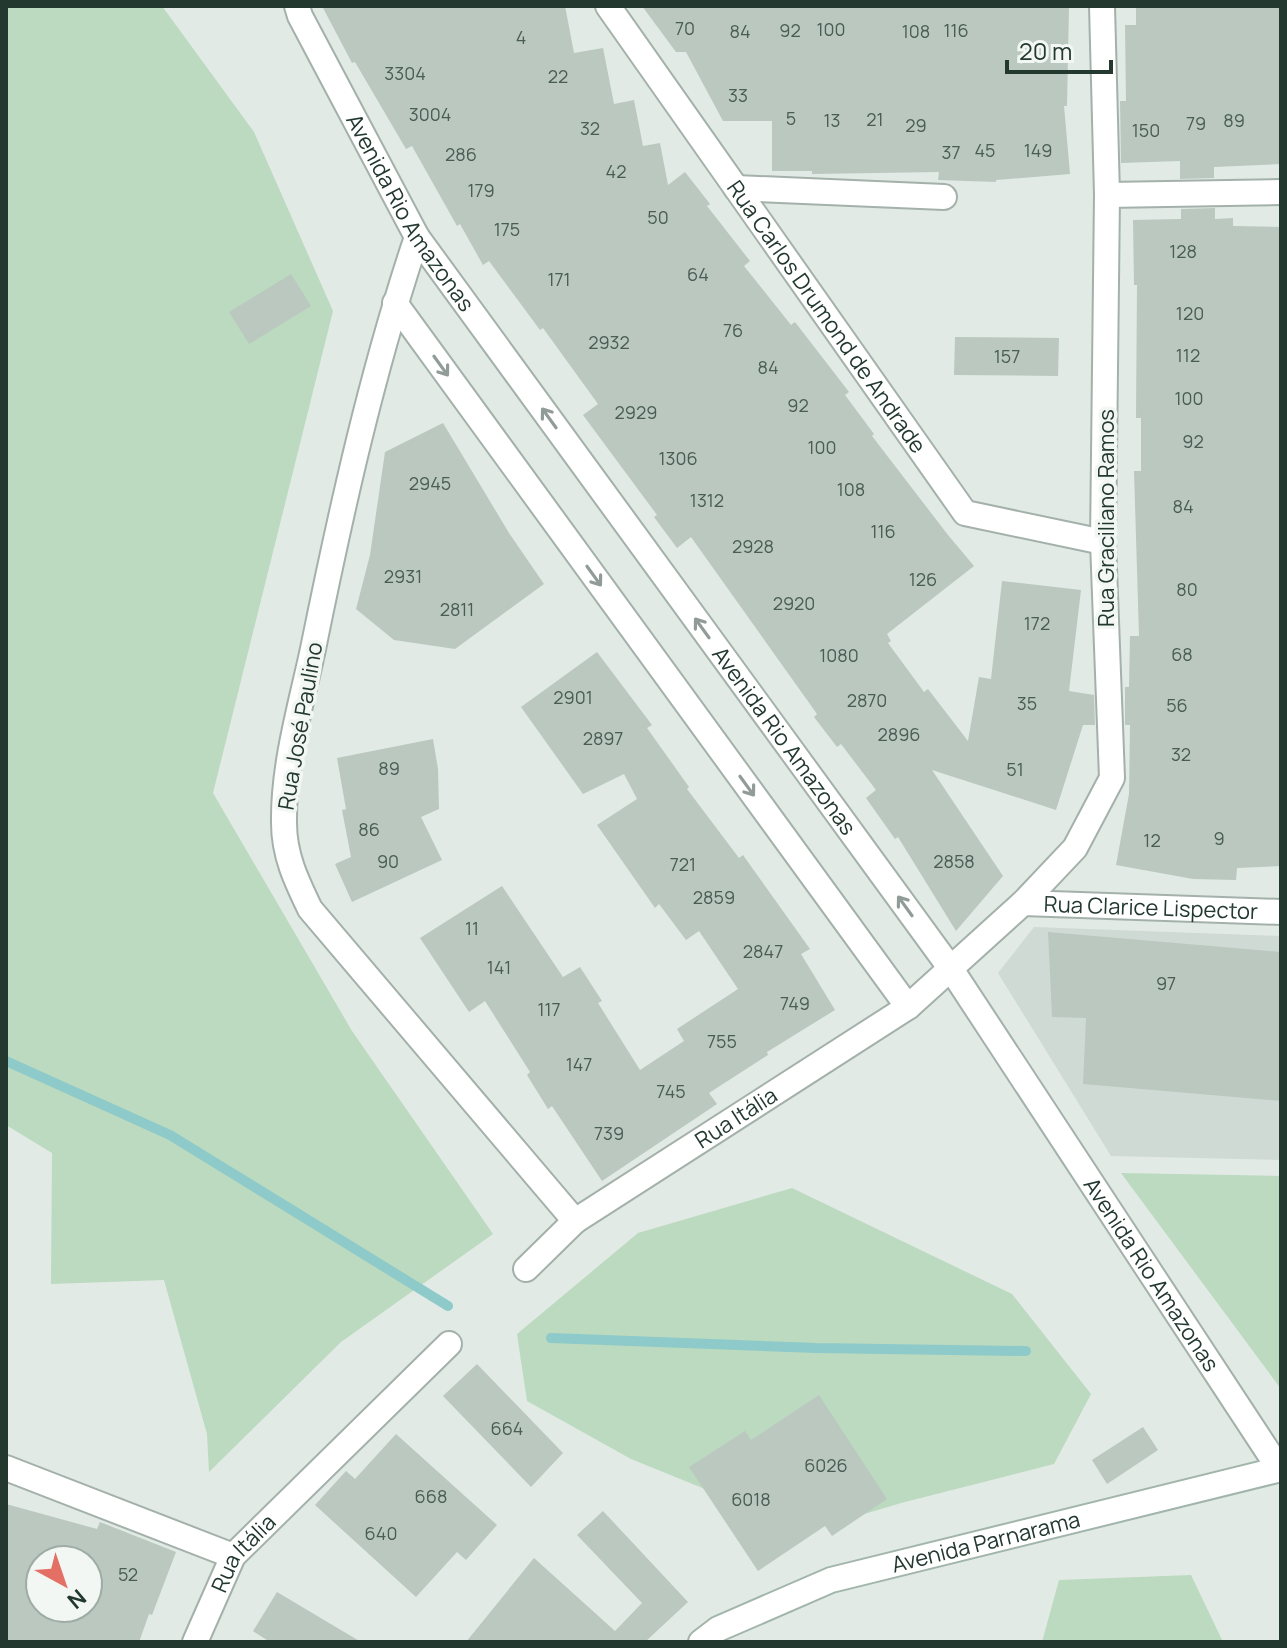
<svg xmlns="http://www.w3.org/2000/svg" width="1287" height="1648" font-family="Manrope,sans-serif">
  <rect width="100%" height="100%" fill="#e1eae5"/>
  <path fill="#d0dad4" d="M 1034,927 L 1281,936 L 1281,1160 L 1111,1156 L 998,973 Z"/>
  <g fill="#bcdabf">
    <path d="M 6,6 L 162,6 L 254,132 L 333,311 L 213,793 L 352,1031 L 493,1234 L 341,1342 L 209,1472 L 207,1434 L 164,1280 L 51,1284 L 52,1153 L 6,1125 Z"/>
    <path d="M 1121,1173 L 1281,1176 L 1281,1389 Z"/>
    <path d="M 792,1188 L 1012,1294 L 1091,1394 L 1054,1464 L 901,1503 L 808,1531 L 631,1459 L 527,1401 L 517,1334 L 638,1233 Z"/>
    <path d="M 1191,1575 L 1223,1642 L 1042,1642 L 1059,1580 Z"/>
  </g>
  <g fill="none" stroke-linecap="round" stroke-linejoin="round">
    <g stroke="#8ecac9" stroke-width="10">
      <path d="M 6,1061 L 170,1135 L 448,1306"/>
      <path d="M 551,1338 L 816,1348 L 1026,1351"/>
    </g>
  </g>
  <g fill="#bac8c0" fill-rule="evenodd">
    <path d="M 322,6 L 565,6 L 574,53 L 603,48 L 614,104 L 634,100 L 643,146 L 660,143 L 668,185 L 685,172 L 710,204 L 707,206 L 750,261 L 744,266 L 791,325 L 795,322 L 849,392 L 845,395 L 874,434 L 872,436 L 948,535 L 974,566 L 887,634 L 891,641 L 888,643 L 924,692 L 928,689 L 968,741 L 979,677 L 991,679 L 1002,581 L 1081,590 L 1069,691 L 1094,695 L 1095,725 L 1083,725 L 1056,810 L 932,770 L 1003,876 L 956,931 L 898,837 L 895,839 L 866,798 L 876,790 L 841,744 L 837,747 L 814,717 L 817,714 L 691,537 L 677,548 L 654,517 L 657,515 L 583,415 L 598,404 L 543,328 L 540,330 L 489,261 L 483,265 L 460,224 L 457,226 L 412,146 L 406,149 L 355,62 L 352,63 Z"/>
    <path d="M 642,6 L 1069,6 L 1067,106 L 1064,106 L 1070,174 L 996,180 L 996,182 L 938,180 L 939,172 L 812,174 L 812,171 L 772,171 L 772,121 L 723,121 L 686,52 L 676,52 Z"/>
    <path d="M 1136,6 L 1281,6 L 1281,164 L 1214,167 L 1214,178 L 1180,179 L 1180,161 L 1121,163 L 1120,101 L 1126,101 L 1125,25 L 1136,25 Z"/>
    <path d="M 1215,208 L 1215,219 L 1233,218 L 1233,226 L 1281,227 L 1281,866 L 1237,868 L 1236,880 L 1193,879 L 1116,865 L 1129,794 L 1130,725 L 1125,725 L 1125,687 L 1129,687 L 1130,636 L 1139,636 L 1134,471 L 1141,471 L 1141,418 L 1136,418 L 1137,285 L 1134,285 L 1133,220 L 1181,219 L 1181,209 Z"/>
    <path d="M 291,274 L 311,306 L 249,344 L 229,312 Z"/>
    <path d="M 955,337 L 1059,338 L 1058,376 L 954,375 Z"/>
    <path d="M 443,423 L 509,533 L 544,584 L 455,649 L 394,640 L 356,609 L 370,555 L 385,452 Z"/>
    <path d="M 597,652 L 652,725 L 647,728 L 689,787 L 687,789 L 739,858 L 743,855 L 810,949 L 801,954 L 835,1010 L 767,1052 L 768,1055 L 709,1093 L 717,1104 L 602,1181 L 552,1106 L 548,1109 L 527,1075 L 530,1072 L 485,1001 L 469,1012 L 420,938 L 502,886 L 563,977 L 580,967 L 602,1001 L 598,1003 L 640,1070 L 684,1041 L 677,1029 L 738,989 L 699,931 L 686,940 L 659,904 L 655,908 L 597,825 L 637,799 L 624,774 L 583,794 L 521,707 Z"/>
    <path d="M 433,739 L 438,769 L 439,809 L 421,817 L 442,860 L 352,902 L 335,864 L 351,857 L 342,810 L 346,809 L 337,758 Z"/>
    <path d="M 1048,932 L 1281,952 L 1281,1101 L 1083,1084 L 1086,1018 L 1052,1017 Z"/>
    <path d="M 477,1364 L 563,1453 L 531,1487 L 443,1396 Z"/>
    <path d="M 819,1395 L 887,1499 L 832,1536 L 825,1526 L 758,1571 L 689,1467 L 745,1431 L 751,1440 Z"/>
    <path d="M 1143,1427 L 1158,1450 L 1107,1484 L 1092,1460 Z"/>
    <path d="M 396,1434 L 497,1525 L 466,1560 L 457,1552 L 416,1597 L 315,1505 L 346,1471 L 355,1479 Z"/>
    <path d="M 6,1504 L 97,1529 L 100,1522 L 176,1552 L 152,1615 L 149,1614 L 139,1642 L 6,1642 ZM 40,1560 L 88,1560 L 88,1608 L 40,1608 Z"/>
    <path d="M 603,1511 L 688,1602 L 645,1642 L 466,1642 L 534,1558 L 615,1631 L 642,1603 L 577,1535 Z"/>
    <path d="M 277,1592 L 361,1642 L 270,1642 L 253,1631 Z"/>
  </g>
  <g fill="none" stroke-linecap="round" stroke-linejoin="round">
    <g stroke="#a4b1ab" stroke-width="28">
      <g id="street">
        <path id="s1" d="M 297,6 L 300,16 L 417,237 L 951,969 L 1280,1470"/>
        <path id="s2" d="M 608,6 L 965,513 L 1103,542"/>
        <path d="M 736,188 L 944,197"/>
        <path d="M 1107,195 L 1281,192"/>
        <path d="M 417,237 C 372,371 341,511 313,649 C 301,705 283,765 284,823 C 284,855 296,880 310,909 L 575,1221"/>
        <path d="M 395,303 L 908,1007"/>
        <path id="s3" d="M 1023,903 L 1281,912"/>
        <path id="s4" d="M 526,1269 L 575,1221 L 908,1007 L 1023,903 L 1075,848 L 1112,778 L 1103,542 L 1107,195 L 1102,6"/>
        <path d="M 6,1468 L 233,1556"/>
        <path id="s5" d="M 195,1642 L 233,1556 L 449,1344"/>
      </g>
    </g>
    <g stroke="#a1b5ab" stroke-width="28">
      <g id="secondary">
        <path id="s6" d="M 701,1642 L 718,1629 L 831,1580 L 1281,1469"/>
      </g>
    </g>
    <use href="#street" stroke="#fff" stroke-width="24"/>
    <use href="#secondary" stroke="#fff" stroke-width="24"/>
  </g>
  <defs><path id="oneway-shaft" d="M-6 0H5M1.5-3L5.5 0L1.5 3" fill="none" stroke-width="1.6" stroke-linecap="round" stroke-linejoin="round" transform="scale(2)"/></defs>
  <g stroke="#919c98">
    <use href="#oneway-shaft" transform="translate(441 366) rotate(54)"/>
    <use href="#oneway-shaft" transform="translate(549 418) rotate(-126)"/>
    <use href="#oneway-shaft" transform="translate(594 576) rotate(54)"/>
    <use href="#oneway-shaft" transform="translate(702 628) rotate(-126)"/>
    <use href="#oneway-shaft" transform="translate(747 786) rotate(54)"/>
    <use href="#oneway-shaft" transform="translate(905 906) rotate(-126)"/>
  </g>
  <g text-anchor="middle" stroke-width="7" stroke-linejoin="round" paint-order="stroke">
    <g font-size="18" fill="#495d54">
      <text x="685" y="35">70</text>
      <text x="831" y="36">100</text>
      <text x="790" y="37">92</text>
      <text x="956" y="37">116</text>
      <text x="740" y="38">84</text>
      <text x="916" y="38">108</text>
      <text x="521" y="44">4</text>
      <text x="405" y="80">3304</text>
      <text x="558" y="83">22</text>
      <text x="738" y="102">33</text>
      <text x="430" y="121">3004</text>
      <text x="791" y="125">5</text>
      <text x="875" y="126">21</text>
      <text x="832" y="127">13</text>
      <text x="1234" y="127">89</text>
      <text x="1196" y="130">79</text>
      <text x="916" y="132">29</text>
      <text x="590" y="135">32</text>
      <text x="1146" y="137">150</text>
      <text x="985" y="157">45</text>
      <text x="1038" y="157">149</text>
      <text x="951" y="159">37</text>
      <text x="461" y="161">286</text>
      <text x="616" y="178">42</text>
      <text x="481" y="197">179</text>
      <text x="658" y="224">50</text>
      <text x="507" y="236">175</text>
      <text x="1183" y="258">128</text>
      <text x="698" y="281">64</text>
      <text x="559" y="286">171</text>
      <text x="1190" y="320">120</text>
      <text x="733" y="337">76</text>
      <text x="609" y="349">2932</text>
      <text x="1188" y="362">112</text>
      <text x="1007" y="363">157</text>
      <text x="768" y="374">84</text>
      <text x="1189" y="405">100</text>
      <text x="798" y="412">92</text>
      <text x="636" y="419">2929</text>
      <text x="1193" y="448">92</text>
      <text x="822" y="454">100</text>
      <text x="678" y="465">1306</text>
      <text x="430" y="490">2945</text>
      <text x="851" y="496">108</text>
      <text x="707" y="507">1312</text>
      <text x="1183" y="513">84</text>
      <text x="883" y="538">116</text>
      <text x="753" y="553">2928</text>
      <text x="403" y="583">2931</text>
      <text x="923" y="586">126</text>
      <text x="1187" y="596">80</text>
      <text x="794" y="610">2920</text>
      <text x="457" y="616">2811</text>
      <text x="1037" y="630">172</text>
      <text x="1182" y="661">68</text>
      <text x="839" y="662">1080</text>
      <text x="573" y="704">2901</text>
      <text x="867" y="707">2870</text>
      <text x="1027" y="710">35</text>
      <text x="1177" y="712">56</text>
      <text x="899" y="741">2896</text>
      <text x="603" y="745">2897</text>
      <text x="1181" y="761">32</text>
      <text x="389" y="775">89</text>
      <text x="1015" y="776">51</text>
      <text x="369" y="836">86</text>
      <text x="1219" y="845">9</text>
      <text x="1152" y="847">12</text>
      <text x="388" y="868">90</text>
      <text x="954" y="868">2858</text>
      <text x="683" y="871">721</text>
      <text x="714" y="904">2859</text>
      <text x="472" y="935">11</text>
      <text x="763" y="958">2847</text>
      <text x="499" y="974">141</text>
      <text x="1166" y="990">97</text>
      <text x="795" y="1010">749</text>
      <text x="549" y="1016">117</text>
      <text x="722" y="1048">755</text>
      <text x="579" y="1071">147</text>
      <text x="671" y="1098">745</text>
      <text x="609" y="1140">739</text>
      <text x="507" y="1435">664</text>
      <text x="826" y="1472">6026</text>
      <text x="431" y="1503">668</text>
      <text x="751" y="1506">6018</text>
      <text x="381" y="1540">640</text>
      <text x="128" y="1581">52</text>
    </g>
    <g font-size="22" fill="#233930" stroke="#f2f7f3">
      <text dy="8" stroke="none"><textPath href="#s1" startOffset="236">Avenida Rio Amazonas</textPath></text>
      <text dy="8" stroke="none"><textPath href="#s2" startOffset="380">Rua Carlos Drumond de Andrade</textPath></text>
      <text transform="translate(1106 518) rotate(-90)" y="8">Rua Graciliano Ramos</text>
      <text transform="translate(300 726) rotate(-80)" y="8">Rua José Paulino</text>
      <text dy="8" stroke="none"><textPath href="#s1" startOffset="884">Avenida Rio Amazonas</textPath></text>
      <text dy="8" stroke="none"><textPath href="#s3" startOffset="128">Rua Clarice Lispector</textPath></text>
      <text dy="8" stroke="none"><textPath href="#s4" startOffset="260">Rua Itália</textPath></text>
      <text dy="8" stroke="none"><textPath href="#s1" startOffset="1532">Avenida Rio Amazonas</textPath></text>
      <text dy="8" stroke="none"><textPath href="#s6" startOffset="304">Avenida Parnarama</textPath></text>
      <text dy="8" stroke="none"><textPath href="#s5" startOffset="102">Rua Itália</textPath></text>
    </g>
  </g>
  <rect width="1287" height="1648" fill="none" stroke="#233930" stroke-width="16"/>
  <g transform="translate(64 1584) rotate(140)"><circle r="38" fill="#f2f7f3" stroke="#9faba5" stroke-width="2"/>
  <path d="M0-6L14 30L0 20L-14 30Z" fill="#e46f65"/>
  <text y="-12" font-size="22" font-weight="bold" text-anchor="middle" fill="#233930">N</text>
  </g>
  <path d="M1007 60v12h104v-12" fill="none" stroke="#233930" stroke-width="4"/>
  <text x="1019" y="60" font-size="24" fill="#233930" stroke="#f2f7f3" stroke-width="6" paint-order="stroke">20 m</text>
</svg>
